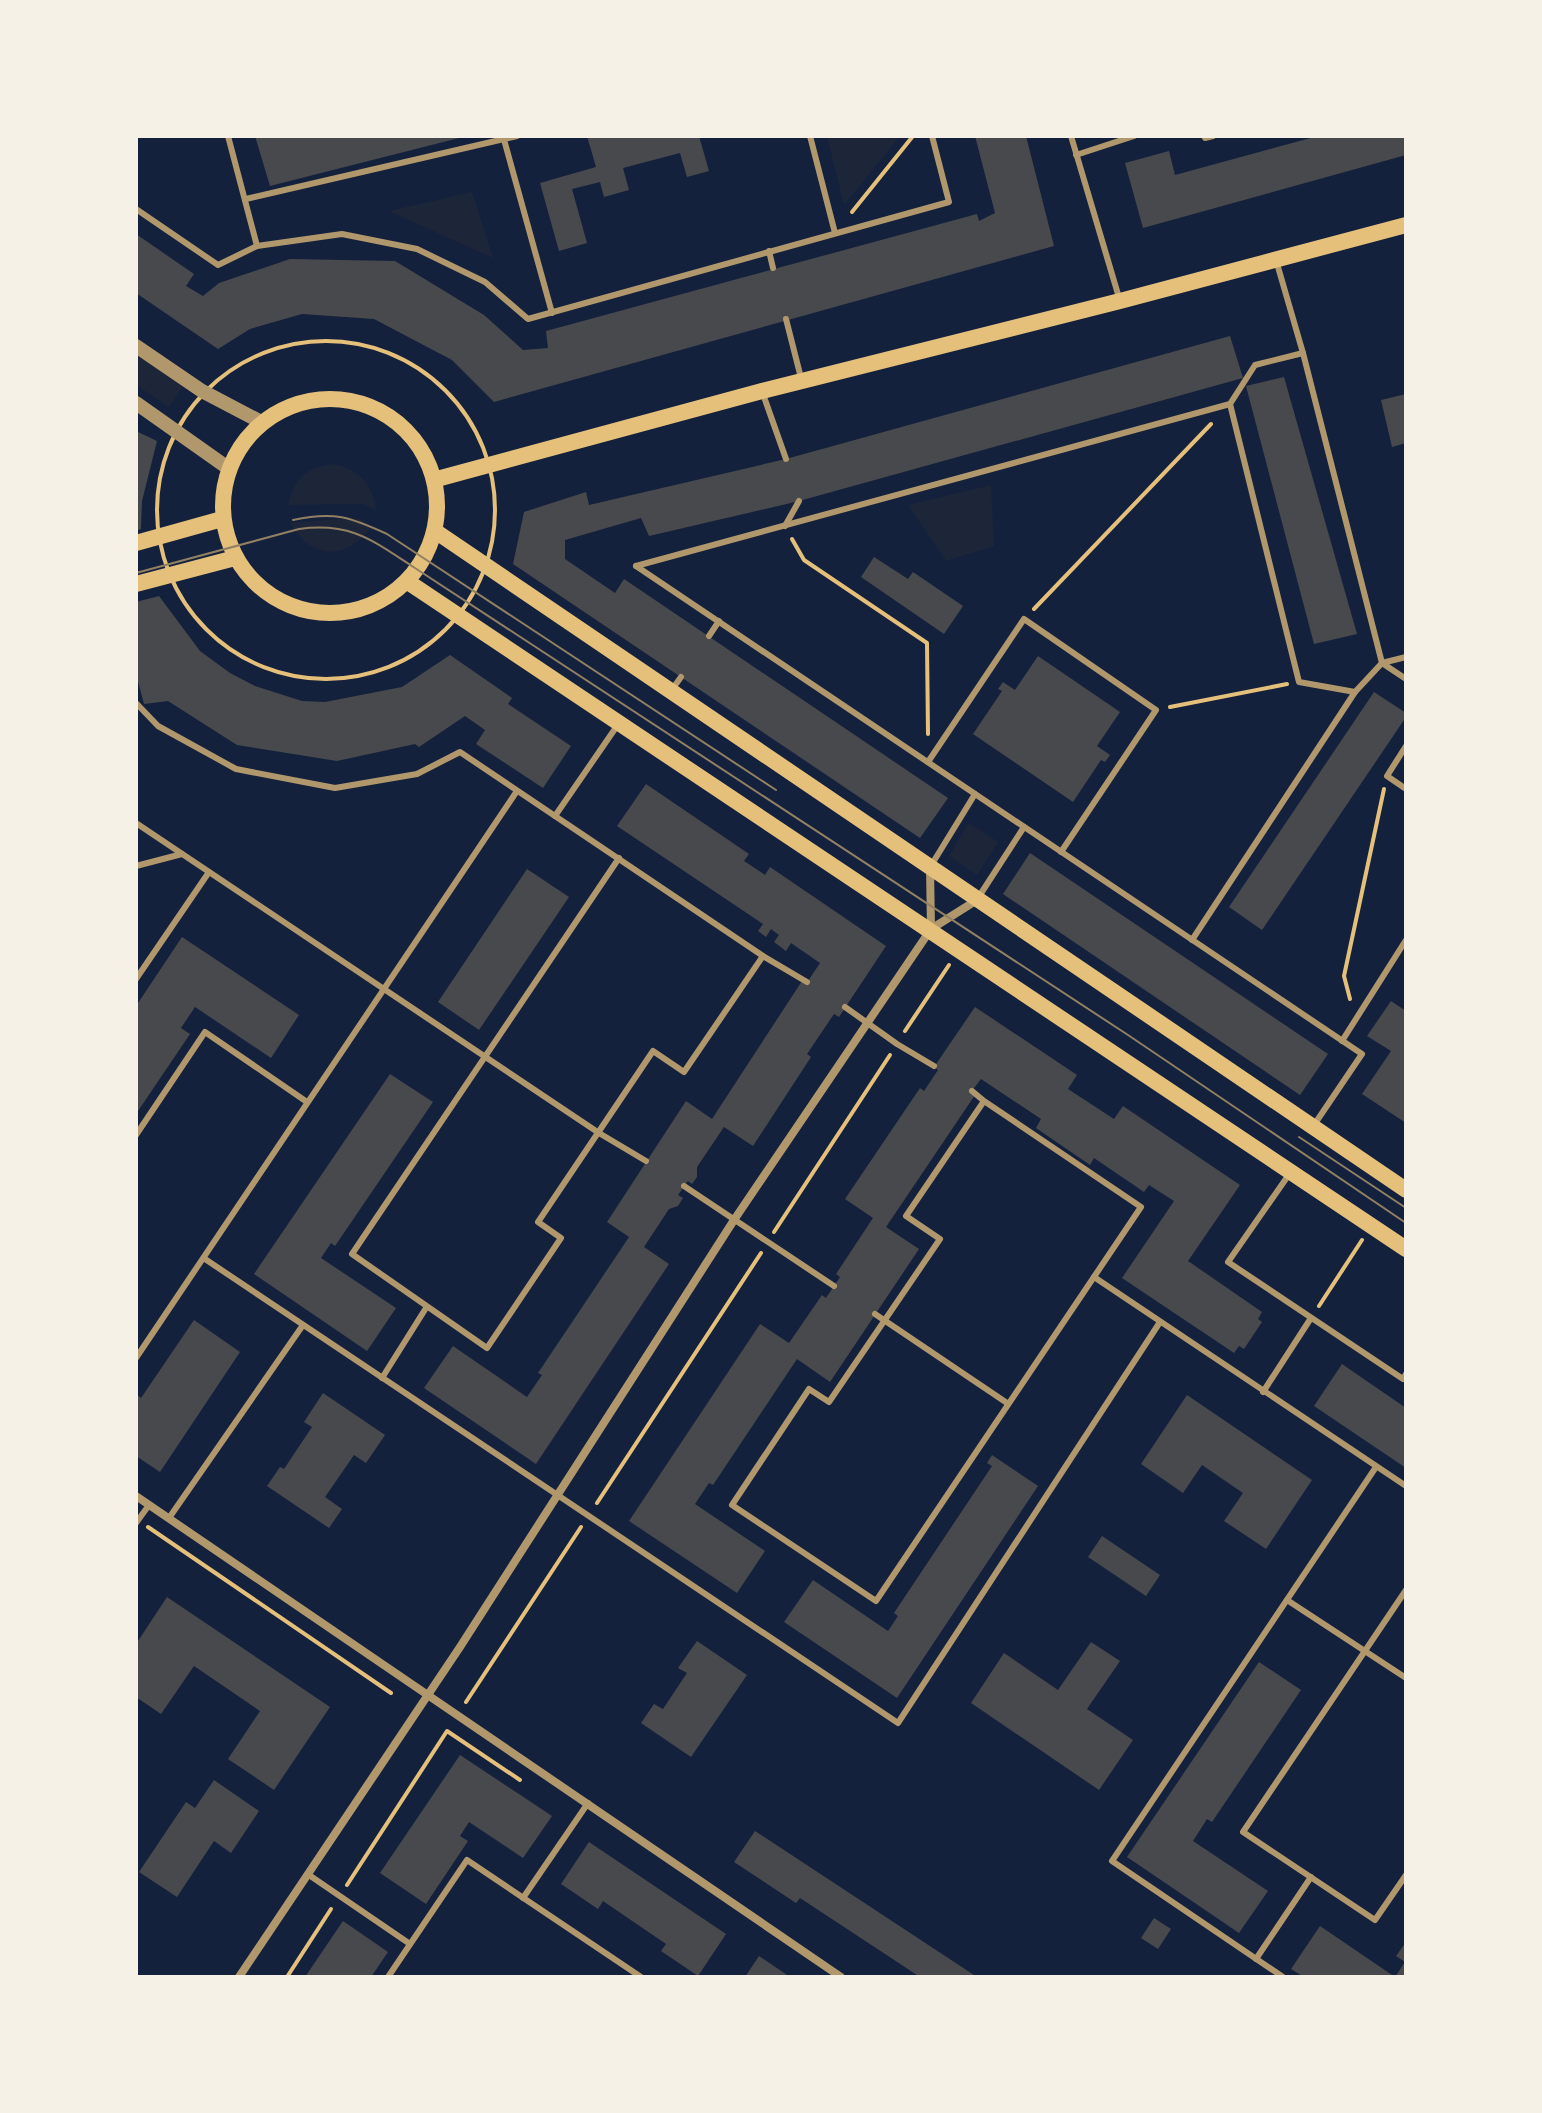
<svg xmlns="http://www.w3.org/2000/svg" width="1542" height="2113" font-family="Mulish,sans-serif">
  <rect width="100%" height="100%" fill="#14213d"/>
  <g fill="#1d2539">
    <path d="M 827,136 L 900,136 L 844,205 Z"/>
    <path d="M 472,192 L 493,258 L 389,211 Z"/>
    <path d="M 136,353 L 184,385 L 169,407 L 136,385 Z"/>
    <path d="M 334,464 C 360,470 372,483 376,510 L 364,504 L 288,505 C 294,479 307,467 334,464 Z"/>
    <path d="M 991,485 L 994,546 L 946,561 L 908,505 Z"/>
    <path d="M 349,518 L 361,519 L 371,527 C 346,561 312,560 290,523 Z"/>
    <path d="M 969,823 L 998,842 L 977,875 L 949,856 Z"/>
  </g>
  <g fill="#48494c">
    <path d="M 255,136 L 463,136 L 463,137 L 270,186 Z"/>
    <path d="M 587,136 L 699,136 L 709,171 L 687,177 L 680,153 L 623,168 L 629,190 L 604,197 L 600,182 L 572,189 L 587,243 L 559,251 L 540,183 L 596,167 Z"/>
    <path d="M 975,136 L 1026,136 L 1054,246 L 494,402 L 452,360 L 374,319 L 302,314 L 250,329 L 218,349 L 136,293 L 136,234 L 194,274 L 186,286 L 203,296 L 219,283 L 290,259 L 395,261 L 484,315 L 523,350 L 548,348 L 546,331 L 977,214 L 979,221 L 995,213 Z"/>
    <path d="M 1318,136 L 1406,136 L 1406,155 L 1143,228 L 1125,163 L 1169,151 L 1175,175 Z"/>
    <path d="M 1230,336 L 1243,378 L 799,501 L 649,536 L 641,518 L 565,540 L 565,559 L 615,593 L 624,579 L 948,798 L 920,838 L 513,564 L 524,512 L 586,492 L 589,505 L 786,459 Z"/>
    <path d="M 1284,377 L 1357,634 L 1314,644 L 1246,386 Z"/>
    <path d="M 1406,394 L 1406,443 L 1392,447 L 1381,400 Z"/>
    <path d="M 136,431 L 157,441 L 142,501 L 141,529 L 136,531 Z"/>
    <path d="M 874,557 L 908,579 L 913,572 L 963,606 L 944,634 L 861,577 Z"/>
    <path d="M 159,596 L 200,651 L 230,673 L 255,686 L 302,701 L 325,702 L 402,687 L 450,655 L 512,698 L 508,704 L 571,746 L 543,788 L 476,744 L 485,730 L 465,716 L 419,747 L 415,744 L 337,761 L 237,745 L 168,701 L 144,704 L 136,674 L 136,602 Z"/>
    <path d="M 1038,656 L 1120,712 L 1097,746 L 1110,755 L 1105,762 L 1101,760 L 1073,802 L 973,734 L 1002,691 L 998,689 L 1003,682 L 1015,690 Z"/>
    <path d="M 1374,692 L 1406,713 L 1406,717 L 1262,930 L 1229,907 Z"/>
    <path d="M 646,784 L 749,854 L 744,861 L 765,875 L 770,867 L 886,946 L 839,1017 L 834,1014 L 807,1054 L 811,1057 L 753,1146 L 724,1127 L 697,1167 L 697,1177 L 692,1184 L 688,1181 L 678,1195 L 683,1198 L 678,1206 L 669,1209 L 644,1247 L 669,1264 L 536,1464 L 424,1388 L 453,1346 L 527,1397 L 542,1375 L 538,1373 L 629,1237 L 607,1222 L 686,1101 L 712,1119 L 802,981 L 806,984 L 820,963 L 791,943 L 786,951 L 774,942 L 779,935 L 771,929 L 766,937 L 758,931 L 763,924 L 617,826 Z"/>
    <path d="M 1030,853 L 1328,1054 L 1300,1095 L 1003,894 Z"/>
    <path d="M 527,869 L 569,897 L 479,1030 L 438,1002 Z"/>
    <path d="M 182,937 L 299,1015 L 271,1058 L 195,1007 L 181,1028 L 190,1034 L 136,1114 L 136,1006 Z"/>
    <path d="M 1391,1001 L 1406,1011 L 1406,1123 L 1362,1094 L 1391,1051 L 1367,1036 Z"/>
    <path d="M 975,1007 L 1077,1075 L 1068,1089 L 1114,1119 L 1123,1106 L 1240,1185 L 1188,1261 L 1262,1312 L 1258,1319 L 1262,1322 L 1244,1349 L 1239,1346 L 1234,1353 L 1122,1278 L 1174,1201 L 1149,1185 L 1144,1192 L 1094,1158 L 1090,1165 L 1036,1128 L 1041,1119 L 981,1079 L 971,1092 L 975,1095 L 886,1227 L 919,1249 L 830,1382 L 797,1359 L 713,1485 L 709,1483 L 695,1504 L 765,1551 L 737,1593 L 629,1521 L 760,1324 L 789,1343 L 822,1295 L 826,1298 L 840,1277 L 836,1274 L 873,1218 L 845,1199 L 920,1088 L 924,1091 L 938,1070 L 934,1067 Z"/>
    <path d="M 390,1074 L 433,1102 L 335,1246 L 331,1243 L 321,1258 L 396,1308 L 367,1351 L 254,1274 Z"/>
    <path d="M 194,1320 L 240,1352 L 160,1472 L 136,1456 L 136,1394 L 141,1398 Z"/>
    <path d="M 1342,1364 L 1406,1408 L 1406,1468 L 1314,1406 Z"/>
    <path d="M 323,1393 L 385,1435 L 366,1463 L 354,1455 L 325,1497 L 342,1509 L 329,1528 L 267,1486 L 280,1467 L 284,1469 L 312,1427 L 304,1422 Z"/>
    <path d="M 1187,1395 L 1312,1480 L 1266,1549 L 1224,1521 L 1243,1493 L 1202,1465 L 1183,1493 L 1141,1464 Z"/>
    <path d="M 992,1455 L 1038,1486 L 897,1698 L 784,1622 L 813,1580 L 888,1631 L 898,1616 L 894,1613 L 992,1466 L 987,1463 Z"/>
    <path d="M 1102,1536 L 1160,1575 L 1146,1596 L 1088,1557 Z"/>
    <path d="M 167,1597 L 330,1707 L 274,1790 L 228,1759 L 260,1711 L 194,1666 L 161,1714 L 136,1697 L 136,1644 Z"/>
    <path d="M 697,1641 L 747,1675 L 691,1757 L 641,1723 L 654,1704 L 663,1709 L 687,1673 L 678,1668 Z"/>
    <path d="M 1091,1642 L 1120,1661 L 1087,1709 L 1133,1740 L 1099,1790 L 971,1703 L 1004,1653 L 1058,1690 Z"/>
    <path d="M 1259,1662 L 1301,1690 L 1212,1822 L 1207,1819 L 1193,1841 L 1268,1891 L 1239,1933 L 1127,1857 Z"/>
    <path d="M 460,1755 L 552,1816 L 523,1858 L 469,1822 L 460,1836 L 468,1841 L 426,1904 L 380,1873 Z"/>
    <path d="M 214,1780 L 259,1811 L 231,1853 L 214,1841 L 177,1897 L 139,1872 L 186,1802 L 195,1808 Z"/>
    <path d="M 755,1831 L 977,1977 L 920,1977 L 800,1898 L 796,1903 L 734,1862 Z"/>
    <path d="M 589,1842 L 726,1934 L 698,1976 L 661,1951 L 666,1944 L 603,1901 L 598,1909 L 561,1884 Z"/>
    <path d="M 1154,1918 L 1171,1929 L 1158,1949 L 1141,1938 Z"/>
    <path d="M 343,1921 L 388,1952 L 371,1977 L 305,1977 Z"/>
    <path d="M 1320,1926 L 1395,1977 L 1304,1977 L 1291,1969 Z"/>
    <path d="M 1406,1942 L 1406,1977 L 1395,1977 L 1405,1962 L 1396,1956 Z"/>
    <path d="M 759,1956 L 790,1977 L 745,1977 Z"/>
  </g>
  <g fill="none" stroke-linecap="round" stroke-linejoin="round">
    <g stroke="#e5c07b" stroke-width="4">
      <path d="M 852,212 L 913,136"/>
      <circle cx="326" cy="510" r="169"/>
      <path d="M 792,539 L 804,560 L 927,643 L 928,734"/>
      <path d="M 1034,609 L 1211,424"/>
      <path d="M 1170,707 L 1287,684"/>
      <path d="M 1350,999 L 1344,976 L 1384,789"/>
      <path d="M 905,1031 L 949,965"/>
      <path d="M 774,1232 L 890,1055"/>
      <path d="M 1319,1306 L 1362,1240"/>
      <path d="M 597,1503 L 761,1253"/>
      <path d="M 148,1527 L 391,1693"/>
      <path d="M 466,1702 L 581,1527"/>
      <path d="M 347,1885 L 447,1731 L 520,1780"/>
      <path d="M 287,1977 L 331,1909"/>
    </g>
    <g stroke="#b1986c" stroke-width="6">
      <path d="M 503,136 L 552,313"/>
      <path d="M 810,136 L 835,233"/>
      <path d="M 1071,136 L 1120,301"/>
      <path d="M 1204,136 L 1205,138 L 1213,136"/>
      <path d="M 1076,155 L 1134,136"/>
      <path d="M 246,199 L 517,136"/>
      <path d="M 136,209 L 218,265 L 257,246 L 228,136"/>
      <path d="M 257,246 L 342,234 L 417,249 L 485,282 L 528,319 L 949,202 L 932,136"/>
      <path d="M 769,251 L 773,268"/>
      <path d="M 1276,260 L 1303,353 L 1382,663 L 1406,679"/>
      <path d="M 786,319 L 801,378"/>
      <path d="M 763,394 L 786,459"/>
      <path d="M 785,526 L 799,501"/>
      <path d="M 636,566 L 1362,1054 L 1314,1125"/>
      <path d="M 636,566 L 1230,404 L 1255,365 L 1303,353"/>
      <path d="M 709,636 L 719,621"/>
      <path d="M 671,691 L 681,677"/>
      <path d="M 1355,692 L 1382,663 L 1406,657"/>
      <path d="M 136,703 L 158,726 L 236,769 L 335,788 L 417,774 L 460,752 L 763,956 L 807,982"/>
      <path d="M 1406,746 L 1387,776 L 1406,789"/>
      <path d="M 928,762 L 1024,619 L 1156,710 L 1061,852"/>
      <path d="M 555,816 L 619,723"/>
      <path d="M 136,823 L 599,1133 L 646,1161"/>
      <path d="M 619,858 L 352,1254 L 487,1348 L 561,1238 L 538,1222 L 653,1051 L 684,1072 L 763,956"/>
      <path d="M 932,864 L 975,794"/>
      <path d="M 136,866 L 182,854"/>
      <path d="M 978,898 L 1024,827"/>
      <path d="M 1192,940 L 1355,692 L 1299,682 L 1230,404"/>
      <path d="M 136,979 L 209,872"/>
      <path d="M 845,1007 L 897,1044 L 934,1066"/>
      <path d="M 1342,1041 L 1406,940"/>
      <path d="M 972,1091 L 984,1101 L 1141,1207 L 876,1601 L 732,1505 L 809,1389 L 829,1402 L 940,1239 L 906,1216 L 984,1101"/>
      <path d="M 136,1135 L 205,1032 L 307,1102"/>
      <path d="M 1290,1173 L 1228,1262 L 1403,1379 L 1406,1374"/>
      <path d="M 684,1186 L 834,1286"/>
      <path d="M 205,1259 L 898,1723 L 1160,1322"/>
      <path d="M 1094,1277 L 1406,1486"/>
      <path d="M 875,1314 L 1007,1403"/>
      <path d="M 136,1358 L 517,791"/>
      <path d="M 382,1378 L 426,1308"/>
      <path d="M 1263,1392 L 1311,1318"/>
      <path d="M 169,1518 L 303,1325"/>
      <path d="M 136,1523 L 149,1505"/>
      <path d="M 1406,1590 L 1243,1832 L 1375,1920 L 1406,1875"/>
      <path d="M 1287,1600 L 1406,1678"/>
      <path d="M 309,1875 L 410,1944"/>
      <path d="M 523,1898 L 588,1803"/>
      <path d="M 1256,1959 L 1311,1877"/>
      <path d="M 388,1977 L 467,1860 L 641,1977"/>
      <path d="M 1283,1977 L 1112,1861 L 1376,1467"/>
    </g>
    <g stroke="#b1986c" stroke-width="8">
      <path d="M 930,867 L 931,929"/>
      <path d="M 136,1496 L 841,1977"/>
      <path d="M 239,1977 L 460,1647 L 734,1220 L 931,929 L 977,900"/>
    </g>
    <g stroke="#b1986c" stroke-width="14">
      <path d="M 136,346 L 202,391 L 263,423"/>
      <path d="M 136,403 L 228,468"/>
    </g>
    <g stroke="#e5c07b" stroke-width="16">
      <circle cx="330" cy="506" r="107"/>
      <path d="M 437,479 L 762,391 L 1120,301 L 1406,225"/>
      <path d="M 435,531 L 1406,1190"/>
      <path d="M 136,543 L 222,519"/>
      <path d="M 408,582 L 1406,1249"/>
      <path d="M 136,584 L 235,558"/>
    </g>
    <g stroke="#918062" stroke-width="2">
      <path d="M 293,520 C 334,511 350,517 387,534 L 776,790"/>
      <path d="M 136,573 L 299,529 C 352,522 373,541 415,568 L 1128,1035 L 1406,1223"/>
      <path d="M 1299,1137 L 1406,1208"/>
    </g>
  </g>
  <rect width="1542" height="2113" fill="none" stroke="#f6f1e7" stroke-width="276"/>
</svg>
